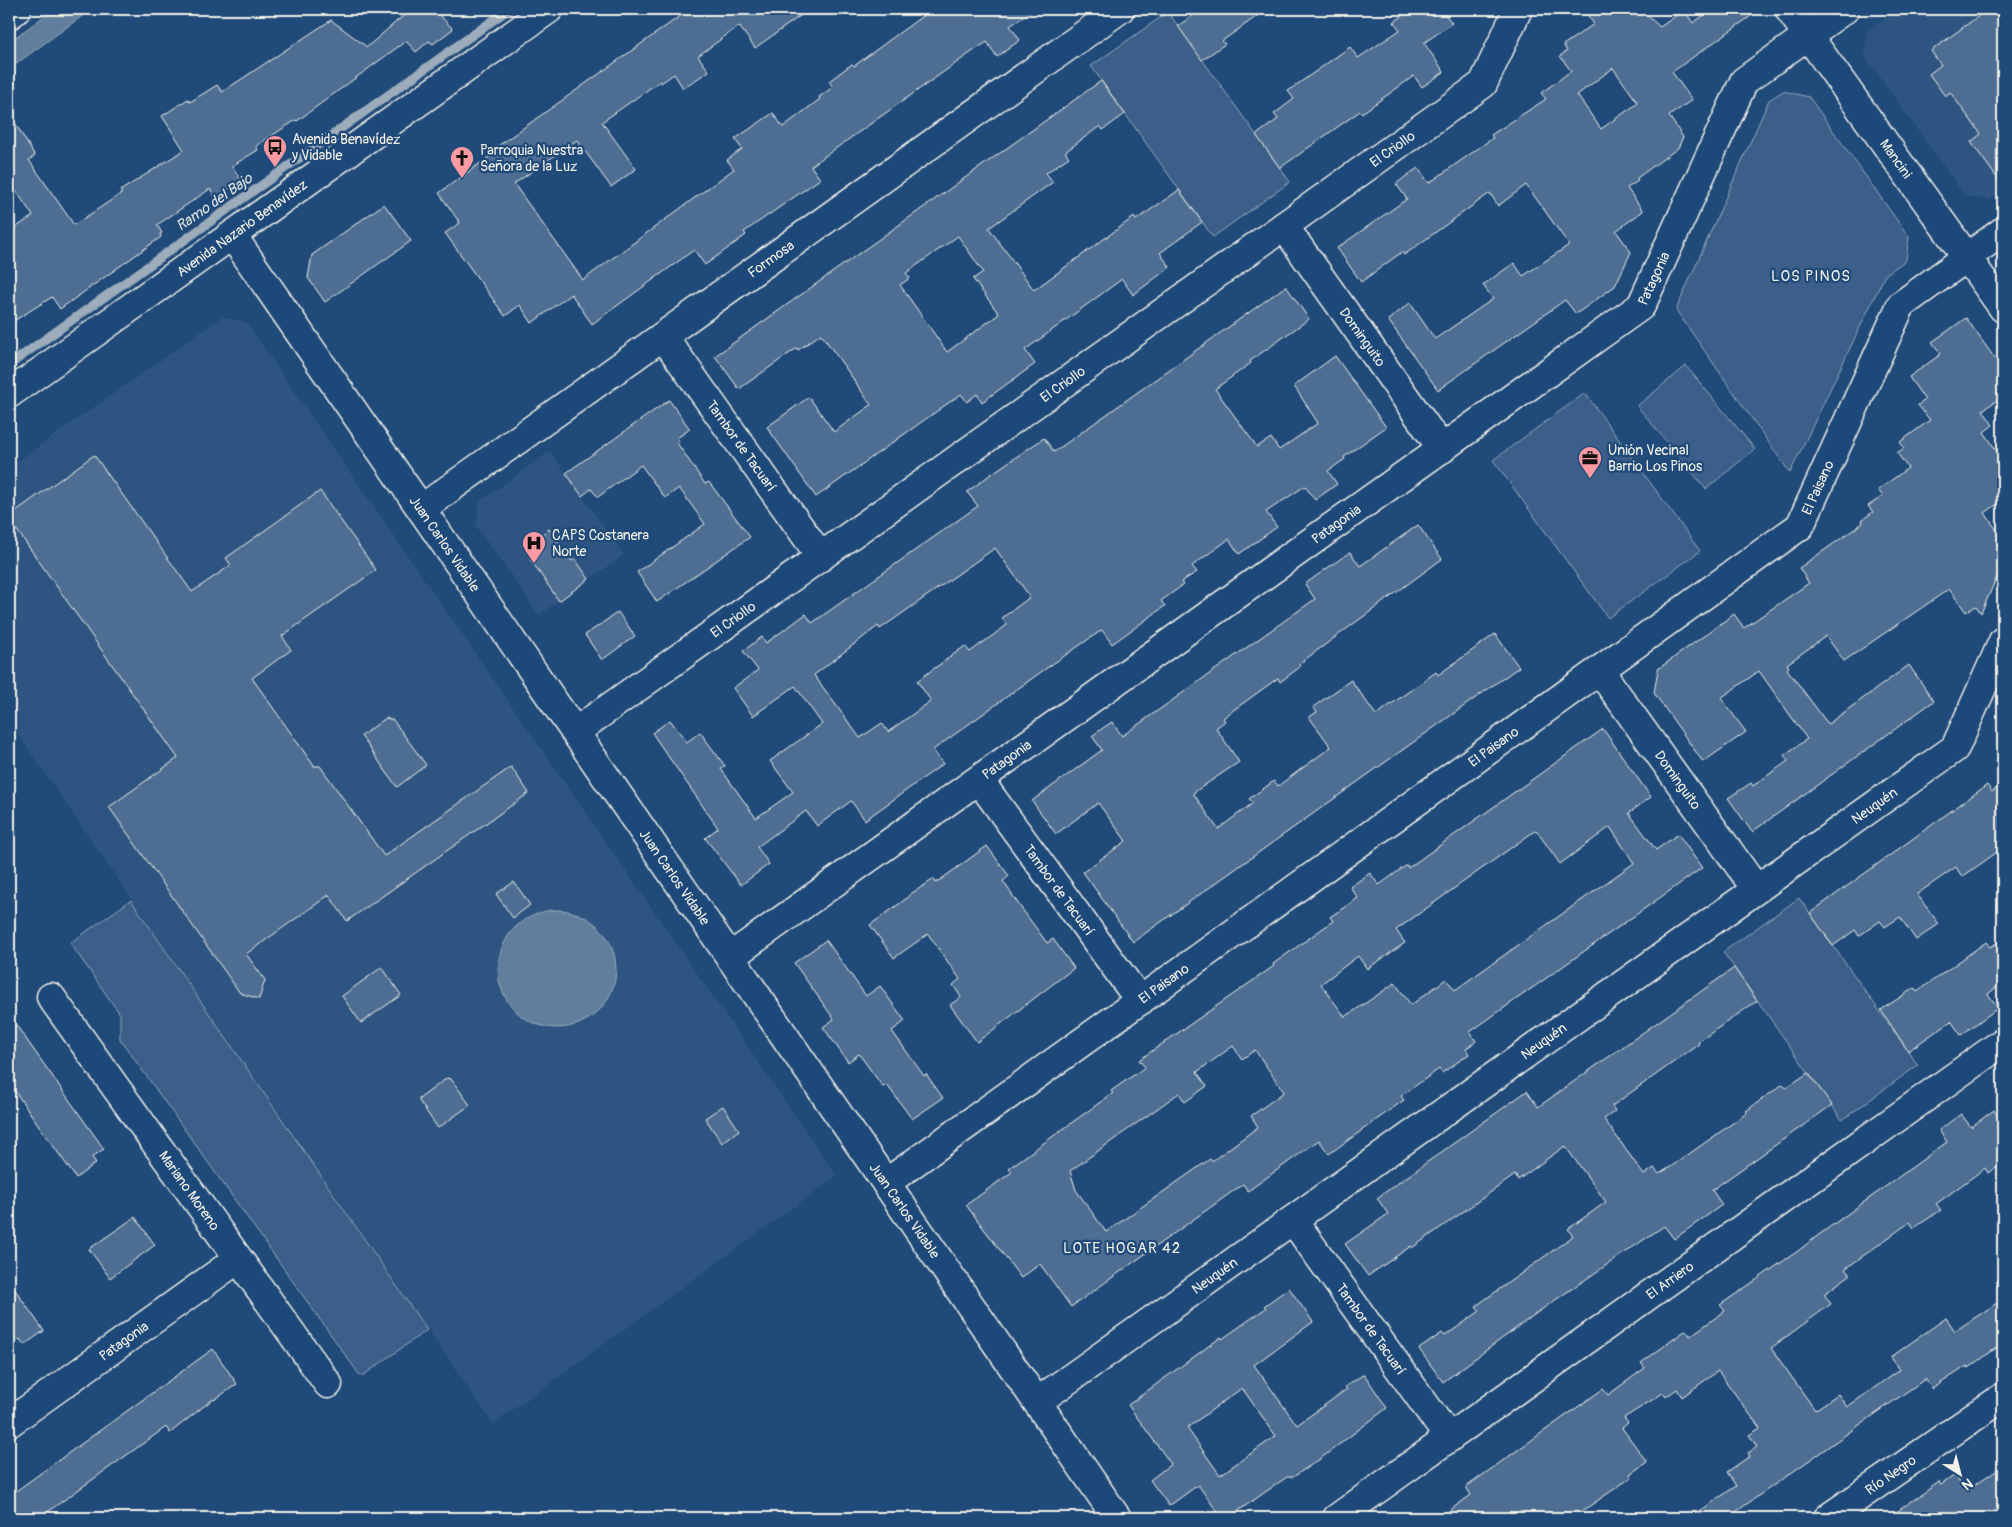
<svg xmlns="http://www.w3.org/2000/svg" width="2012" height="1527" font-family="Pangolin,sans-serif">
  <rect width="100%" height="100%" fill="#1f4a7a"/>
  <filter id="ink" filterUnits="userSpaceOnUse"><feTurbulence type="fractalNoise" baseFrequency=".02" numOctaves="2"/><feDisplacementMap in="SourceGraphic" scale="10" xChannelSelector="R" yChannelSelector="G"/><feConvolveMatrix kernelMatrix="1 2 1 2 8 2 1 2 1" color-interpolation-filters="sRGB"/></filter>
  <g filter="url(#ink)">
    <g fill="#2d5581">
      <path d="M 1898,9 L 2003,9 L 2003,191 L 1990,200 L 1965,196 L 1865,57 L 1867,31 Z"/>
      <path d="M 222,317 L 246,322 L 837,1176 L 493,1424 L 9,721 L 9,467 Z"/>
      <path d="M 550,451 L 624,555 L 539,615 L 476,526 L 479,502 Z"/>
    </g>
    <g fill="#3a5f88" stroke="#97a8b8">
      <path d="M 1168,12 L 1290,182 L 1213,237 L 1091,66 Z"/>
      <path d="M 1783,91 L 1809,97 L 1909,237 L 1906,260 L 1885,275 L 1790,473 L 1676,310 L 1769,100 Z"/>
      <path d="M 1686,366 L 1755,449 L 1706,489 L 1637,406 Z"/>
      <path d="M 1585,393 L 1700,551 L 1608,618 L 1493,460 Z"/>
      <path d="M 1799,898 L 1918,1065 L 1842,1120 L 1723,952 Z"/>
      <path d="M 131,900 L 427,1330 L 361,1377 L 120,1039 L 120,1014 L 70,943 Z"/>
    </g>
    <g fill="#627e9d" stroke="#9cacbb">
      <path d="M 54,9 L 92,9 L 9,69 L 9,42 Z"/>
      <circle cx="557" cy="969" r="59"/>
    </g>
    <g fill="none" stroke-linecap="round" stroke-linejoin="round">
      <path stroke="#9cacbb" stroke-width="9" d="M 9,365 L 509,9"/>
    </g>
    <g fill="#4d6e92" stroke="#f4f1e8" fill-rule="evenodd">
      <path d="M 411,9 L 434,9 L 453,29 L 433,44 L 429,41 L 416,52 L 406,41 L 297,121 L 296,120 L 256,146 L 258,150 L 232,166 L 241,180 L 216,198 L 210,189 L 157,225 L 162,233 L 160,234 L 161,237 L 60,309 L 52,297 L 9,324 L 9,232 L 33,216 L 9,180 L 9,113 L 35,156 L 29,160 L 74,225 L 122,193 L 120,191 L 184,150 L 162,116 L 188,99 L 190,102 L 217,85 L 222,92 L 331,20 L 367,47 Z"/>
      <path d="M 690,9 L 810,9 L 755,48 L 739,26 L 698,56 L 709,71 L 683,88 L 674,74 L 661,83 L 660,81 L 602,122 L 636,169 L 611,187 L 577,140 L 514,184 L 583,280 L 734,169 L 727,160 L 742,149 L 735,139 L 773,113 L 783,127 L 820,99 L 819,97 L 833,87 L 829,81 L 852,64 L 854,66 L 932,9 L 1035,9 L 1010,26 L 1020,40 L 997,57 L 987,42 L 976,49 L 811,166 L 820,179 L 744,232 L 746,235 L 705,265 L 694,250 L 592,324 L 571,294 L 532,323 L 520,305 L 505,316 L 445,233 L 460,223 L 439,193 L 493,154 L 491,151 Z"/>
      <path d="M 1202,9 L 1267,9 L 1222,41 L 1225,44 L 1202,60 L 1178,26 Z"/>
      <path d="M 1412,9 L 1441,9 L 1452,23 L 1424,43 L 1444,72 L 1422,87 L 1414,76 L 1362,113 L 1360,111 L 1280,168 L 1256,135 L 1278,119 L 1274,114 L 1294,99 L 1288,91 L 1350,47 L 1358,58 L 1400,30 L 1394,22 Z"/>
      <path d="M 1583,9 L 1640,9 L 1660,27 L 1684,10 L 1693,23 L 1713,9 L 1761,9 L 1672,72 L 1692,100 L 1669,116 L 1683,137 L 1678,148 L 1637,178 L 1638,181 L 1627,188 L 1643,211 L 1616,231 L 1631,252 L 1615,286 L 1576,314 L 1565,300 L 1438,390 L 1388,320 L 1410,303 L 1435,339 L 1493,299 L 1483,285 L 1514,263 L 1523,276 L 1569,245 L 1540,204 L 1526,185 L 1498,206 L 1490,193 L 1404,255 L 1402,252 L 1361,282 L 1337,248 L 1407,199 L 1396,184 L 1405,177 L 1418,168 L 1429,183 L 1493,138 L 1491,135 L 1546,99 L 1541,93 L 1571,71 L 1560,56 L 1567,51 L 1563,45 L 1594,24 ZM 1613,68 L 1638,103 L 1601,129 L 1577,95 Z"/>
      <path d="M 1988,9 L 1998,9 L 2003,16 L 2003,186 L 1971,142 L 1981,134 L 1950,92 L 1945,96 L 1929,74 L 1941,65 L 1931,51 Z"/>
      <path d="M 1101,81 L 1125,114 L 1103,130 L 1100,126 L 1065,152 L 1069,157 L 1046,173 L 1053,182 L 989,228 L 1034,290 L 1134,217 L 1136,220 L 1179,190 L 1202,222 L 1160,253 L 1170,267 L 1133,295 L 1122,279 L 1025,350 L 1035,364 L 982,402 L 977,394 L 967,402 L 961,394 L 816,497 L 767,427 L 809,397 L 834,432 L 871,405 L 847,370 L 821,334 L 798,350 L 797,348 L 739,389 L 715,356 ZM 958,236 L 983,272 L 973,279 L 999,314 L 947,352 L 900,285 L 910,278 L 906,273 Z"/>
      <path d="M 384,204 L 411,241 L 325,302 L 308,278 L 312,255 Z"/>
      <path d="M 1286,286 L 1309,319 L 1250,361 L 1251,363 L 1215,389 L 1257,447 L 1271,438 L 1279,450 L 1318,423 L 1294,386 L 1335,356 L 1386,427 L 1344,457 L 1345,459 L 1328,471 L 1337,484 L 1315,500 L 1305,486 L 1266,512 L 1277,527 L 1239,554 L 1229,539 L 1192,566 L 1197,572 L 1181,582 L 1183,585 L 1161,601 L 1165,606 L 1112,644 L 1102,630 L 1041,672 L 933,750 L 943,764 L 865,820 L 851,801 L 817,826 L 806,811 L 757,847 L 769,864 L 741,885 L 705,838 L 718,828 L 652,733 L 670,720 L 687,742 L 700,732 L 725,766 L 721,769 L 756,818 L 793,792 L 770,761 L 822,724 L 795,686 L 753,716 L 733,688 L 758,670 L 743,651 L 762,637 L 766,643 L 806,614 L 812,623 L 978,506 L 967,492 L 991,474 L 1044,438 L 1054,452 ZM 995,548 L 1030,597 L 1002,618 L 1007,625 L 970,652 L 965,646 L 917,681 L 931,701 L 888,732 L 882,723 L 860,738 L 814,675 L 878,626 L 880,629 Z"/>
      <path d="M 1966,318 L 2003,370 L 2003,396 L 1983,410 L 1993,425 L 1984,432 L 2003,460 L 2003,500 L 1985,513 L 2003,539 L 2003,563 L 1981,613 L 1976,606 L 1966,612 L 1949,589 L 1844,661 L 1826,636 L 1787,664 L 1789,667 L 1787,669 L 1828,724 L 1909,665 L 1934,701 L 1752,832 L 1728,798 L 1751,783 L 1753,786 L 1788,761 L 1784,755 L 1807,739 L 1759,671 L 1721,698 L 1746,732 L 1703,762 L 1654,693 L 1658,669 L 1734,614 L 1744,628 L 1809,583 L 1799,568 L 1863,523 L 1862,520 L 1873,512 L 1868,506 L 1883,496 L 1878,490 L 1908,468 L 1897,453 L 1904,448 L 1900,442 L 1930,420 L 1918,405 L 1925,400 L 1909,377 L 1941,354 L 1932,342 Z"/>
      <path d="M 669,400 L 690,429 L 677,438 L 679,441 L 677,443 L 705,484 L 709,482 L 750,537 L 657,602 L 637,572 L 705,524 L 679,488 L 665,498 L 641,465 L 598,497 L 591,489 L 582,496 L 566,473 Z"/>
      <path d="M 94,455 L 192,592 L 231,565 L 226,558 L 320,491 L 376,570 L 282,636 L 291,650 L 252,678 L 314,766 L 320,766 L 384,856 L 511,767 L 529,793 L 347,921 L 329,895 L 246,954 L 265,980 L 259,999 L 240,993 L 109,807 L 178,758 L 9,519 L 9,516 Z"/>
      <path d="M 1418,525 L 1442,559 L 1311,655 L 1299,664 L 1300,667 L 1280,682 L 1278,678 L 1235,709 L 1223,718 L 1225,721 L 1216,728 L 1239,762 L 1193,793 L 1218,829 L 1253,803 L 1249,799 L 1274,781 L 1278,786 L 1331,747 L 1309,717 L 1317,712 L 1313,707 L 1351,680 L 1376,715 L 1436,672 L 1438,675 L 1495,634 L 1519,667 L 1133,942 L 1083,872 L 1126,841 L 1098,803 L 1056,834 L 1032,801 L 1102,750 L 1092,736 L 1103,728 L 1112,722 L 1122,736 L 1315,599 L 1305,584 L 1350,552 L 1360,566 Z"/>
      <path d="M 549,529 L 572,561 L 575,559 L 589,579 L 559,601 L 530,559 L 533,557 L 526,546 Z"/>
      <path d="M 618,612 L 635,636 L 602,660 L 585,635 Z"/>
      <path d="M 386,718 L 393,720 L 426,765 L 397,787 L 361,736 Z"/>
      <path d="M 1603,729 L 1651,797 L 1629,813 L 1656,850 L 1678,834 L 1702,868 L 1470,1032 L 1476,1041 L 1466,1049 L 1469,1054 L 1442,1073 L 1439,1069 L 1401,1096 L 1404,1100 L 1329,1154 L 1319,1140 L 1248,1191 L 1243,1184 L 1071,1307 L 1040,1264 L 1021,1278 L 966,1205 L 1012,1172 L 1009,1168 L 1113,1093 L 1111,1091 L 1145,1067 L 1139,1060 L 1274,966 L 1273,964 L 1333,921 L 1330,917 L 1358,898 L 1350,887 L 1370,873 L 1379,885 L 1407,865 L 1408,868 ZM 1610,827 L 1634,863 L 1455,990 L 1446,979 L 1411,1005 L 1395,983 L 1345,1017 L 1321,984 L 1358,956 L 1367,969 L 1405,943 L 1396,930 L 1536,830 L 1560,864 ZM 1233,1046 L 1242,1059 L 1255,1050 L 1284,1092 L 1251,1116 L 1258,1127 L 1212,1161 L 1210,1159 L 1106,1232 L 1076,1190 L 1070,1171 L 1179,1093 L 1185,1102 L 1207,1086 L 1197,1072 Z"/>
      <path d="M 2003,783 L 2003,848 L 1962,877 L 1956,867 L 1917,894 L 1939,924 L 1916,940 L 1900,917 L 1885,927 L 1880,921 L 1859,936 L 1855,930 L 1833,946 L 1810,913 L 1987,785 L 1992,792 Z"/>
      <path d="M 987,846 L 1009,876 L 1003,881 L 1019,905 L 1047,943 L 1053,939 L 1074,968 L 977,1042 L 950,1005 L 961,997 L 953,985 L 960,979 L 928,934 L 894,958 L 870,925 L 910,896 L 909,895 L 934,879 L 936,883 Z"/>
      <path d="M 514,882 L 530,905 L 513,918 L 496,894 Z"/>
      <path d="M 2003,939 L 2003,982 L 1988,994 L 1998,1008 L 1961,1035 L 1951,1021 L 1908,1051 L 1881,1010 L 1914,988 L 1917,992 L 1986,942 L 1990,947 Z"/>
      <path d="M 826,940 L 866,996 L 880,986 L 905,1021 L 892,1031 L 924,1076 L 926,1074 L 943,1098 L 912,1119 L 887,1085 L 883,1087 L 859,1054 L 848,1062 L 823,1027 L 834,1019 L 794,963 Z"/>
      <path d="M 382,967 L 401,995 L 361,1023 L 342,996 Z"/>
      <path d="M 1734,968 L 1757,1001 L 1698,1042 L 1699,1044 L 1612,1106 L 1615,1111 L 1604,1119 L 1644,1175 L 1654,1168 L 1659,1174 L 1672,1166 L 1747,1113 L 1746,1111 L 1783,1084 L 1786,1088 L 1808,1073 L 1832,1105 L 1712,1190 L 1722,1205 L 1691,1227 L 1674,1239 L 1664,1226 L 1545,1307 L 1443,1382 L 1419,1349 L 1442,1333 L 1445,1336 L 1480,1311 L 1476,1306 L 1573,1236 L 1568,1229 L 1606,1202 L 1565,1146 L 1518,1180 L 1515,1175 L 1412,1248 L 1411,1246 L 1368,1276 L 1345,1244 L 1388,1214 L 1377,1198 L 1527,1091 L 1538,1107 Z"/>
      <path d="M 9,1015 L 104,1149 L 92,1157 L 96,1163 L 76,1178 L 9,1083 Z"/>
      <path d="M 447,1078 L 451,1079 L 470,1105 L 438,1128 L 419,1101 L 419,1099 Z"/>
      <path d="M 723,1106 L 739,1130 L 722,1143 L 705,1118 Z"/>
      <path d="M 1994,1110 L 2003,1124 L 2003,1162 L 1988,1173 L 1985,1168 L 1936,1204 L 1941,1210 L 1914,1228 L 1910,1222 L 1845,1269 L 1850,1275 L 1824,1294 L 1831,1304 L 1771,1348 L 1815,1410 L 1838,1394 L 1847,1407 L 1874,1388 L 1899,1370 L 1891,1357 L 1946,1318 L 1955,1331 L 2003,1299 L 2003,1343 L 1969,1368 L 1967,1366 L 1932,1389 L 1925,1379 L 1727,1518 L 1690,1518 L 1736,1486 L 1727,1472 L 1750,1456 L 1748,1453 L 1757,1447 L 1749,1435 L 1760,1428 L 1718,1371 L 1682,1397 L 1677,1389 L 1666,1397 L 1663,1393 L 1624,1418 L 1628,1423 L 1622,1428 L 1647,1462 L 1630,1474 L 1632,1477 L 1572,1518 L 1439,1518 L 1471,1495 L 1466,1487 L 1603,1389 L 1608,1395 L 1645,1368 L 1641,1363 L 1686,1330 L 1690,1336 L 1725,1311 L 1720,1305 L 1798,1251 L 1820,1234 L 1947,1142 L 1939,1130 L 1961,1114 L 1971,1127 Z"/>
      <path d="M 135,1217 L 155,1245 L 110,1278 L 89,1249 Z"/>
      <path d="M 9,1281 L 44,1331 L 24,1345 L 20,1339 L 9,1347 Z"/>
      <path d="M 1289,1288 L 1313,1322 L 1254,1365 L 1297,1425 L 1347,1389 L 1345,1387 L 1364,1374 L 1387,1408 L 1320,1459 L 1293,1477 L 1287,1477 L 1228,1518 L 1222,1518 L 1198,1485 L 1169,1506 L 1150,1480 L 1171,1464 L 1128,1405 L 1221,1337 L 1222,1339 L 1266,1308 L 1264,1306 ZM 1242,1388 L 1276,1436 L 1220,1475 L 1187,1428 Z"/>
      <path d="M 213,1349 L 237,1384 L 214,1400 L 213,1399 L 170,1433 L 166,1427 L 39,1518 L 9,1518 L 9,1496 Z"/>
      <path d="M 2003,1465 L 2003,1513 L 1995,1518 L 1888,1518 L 1939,1482 L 1941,1485 L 1955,1475 L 1966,1491 Z"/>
    </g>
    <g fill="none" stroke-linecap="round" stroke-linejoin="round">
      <g stroke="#f4f1e8" stroke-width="31">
        <g id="minor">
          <path d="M 9,15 L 17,9"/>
          <path id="s1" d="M 1284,226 L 1442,449"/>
          <path id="s2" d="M 232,235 L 1117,1518"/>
          <path id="s3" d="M 663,336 L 821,557"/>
          <path id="s4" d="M 421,509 L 1120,9"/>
          <path id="s5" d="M 1600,671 L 1756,889"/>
          <path id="s6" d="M 575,732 L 1483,84 L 1518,9"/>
          <path id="s7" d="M 979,780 L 1140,1001"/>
          <path id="s8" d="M 730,957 L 1641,306 L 1744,81 L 1845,9"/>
          <path id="s9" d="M 51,997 L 328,1384"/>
          <path id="s10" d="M 886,1183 L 1800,526 L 1901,305 L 2003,231"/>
          <path id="s11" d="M 1293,1220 L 1449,1438"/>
          <path id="s12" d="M 1037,1402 L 1955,748 L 2003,641"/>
          <path id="s13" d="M 9,1423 L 238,1259"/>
          <path id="s14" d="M 1337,1518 L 2003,1042"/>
          <path id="s15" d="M 1828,1518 L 2003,1397"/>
        </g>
      </g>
      <g stroke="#f4f1e8" stroke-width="31">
        <g id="tertiary">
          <path id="s16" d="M 1789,9 L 2003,308"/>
        </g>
      </g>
      <g stroke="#f4f1e8" stroke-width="31">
        <g id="primary">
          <path id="s17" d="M 9,394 L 549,9"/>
        </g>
      </g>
      <use href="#minor" stroke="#1f4a7a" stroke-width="28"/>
      <use href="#tertiary" stroke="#1f4a7a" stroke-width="28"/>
      <use href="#primary" stroke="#1f4a7a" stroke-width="28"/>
    </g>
  </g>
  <defs>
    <g id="bus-pin" transform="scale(1.25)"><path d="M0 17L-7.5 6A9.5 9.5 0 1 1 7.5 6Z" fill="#ff9aa2" stroke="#1f4a7a"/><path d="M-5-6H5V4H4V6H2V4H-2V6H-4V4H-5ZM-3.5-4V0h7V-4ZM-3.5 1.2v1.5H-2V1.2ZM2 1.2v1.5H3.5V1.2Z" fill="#111"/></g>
    <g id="church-pin" transform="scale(1.25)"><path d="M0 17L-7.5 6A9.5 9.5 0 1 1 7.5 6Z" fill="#ff9aa2" stroke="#1f4a7a"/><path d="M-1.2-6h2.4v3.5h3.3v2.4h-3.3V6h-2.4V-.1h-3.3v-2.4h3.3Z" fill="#111"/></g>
    <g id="office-pin" transform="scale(1.25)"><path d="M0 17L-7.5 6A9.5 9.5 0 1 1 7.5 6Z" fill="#ff9aa2" stroke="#1f4a7a"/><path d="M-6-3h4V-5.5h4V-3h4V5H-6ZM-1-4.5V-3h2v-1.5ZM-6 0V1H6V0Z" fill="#111"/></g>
    <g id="hospital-pin" transform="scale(1.25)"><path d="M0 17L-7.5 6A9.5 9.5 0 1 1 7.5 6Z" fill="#ff9aa2" stroke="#1f4a7a"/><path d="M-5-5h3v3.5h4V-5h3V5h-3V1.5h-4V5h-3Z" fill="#111"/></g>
  </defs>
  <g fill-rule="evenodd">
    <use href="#bus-pin" x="275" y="147"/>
    <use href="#church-pin" x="462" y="158"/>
    <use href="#office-pin" x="1590" y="458"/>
    <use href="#hospital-pin" x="534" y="543"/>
  </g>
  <g text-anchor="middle" stroke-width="4.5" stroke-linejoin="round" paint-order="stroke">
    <g font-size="14" fill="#f4f1e8" stroke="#1f4a7a" text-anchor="start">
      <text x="292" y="144">Avenida Benavídez<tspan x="292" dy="16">y Vidable</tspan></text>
      <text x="480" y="155">Parroquia Nuestra<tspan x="480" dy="16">Señora de la Luz</tspan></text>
      <text x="1608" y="455">Unión Vecinal<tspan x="1608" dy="16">Barrio Los Pinos</tspan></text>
      <text x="552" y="540">CAPS Costanera<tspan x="552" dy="16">Norte</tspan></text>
    </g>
    <g font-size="14" fill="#f4f1e8" stroke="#1f4a7a">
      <text dy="5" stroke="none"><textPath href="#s6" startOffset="1004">El Criollo</textPath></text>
      <text dy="5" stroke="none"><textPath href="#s16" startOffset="184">Mancini</textPath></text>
      <text dy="5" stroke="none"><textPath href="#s17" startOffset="286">Avenida Nazario Benavídez</textPath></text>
      <text dy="5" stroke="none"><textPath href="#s4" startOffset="430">Formosa</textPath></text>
      <text dy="5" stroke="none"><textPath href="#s8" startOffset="1150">Patagonia</textPath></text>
      <text dy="5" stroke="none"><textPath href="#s1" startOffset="136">Dominguito</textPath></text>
      <text dy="5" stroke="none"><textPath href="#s6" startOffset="599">El Criollo</textPath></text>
      <text dy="5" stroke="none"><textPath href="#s3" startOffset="135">Tambor de Tacuarí</textPath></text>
      <text dy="5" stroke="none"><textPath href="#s10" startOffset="1168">El Paisano</textPath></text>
      <text dy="5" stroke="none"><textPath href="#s8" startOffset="745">Patagonia</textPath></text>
      <text dy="5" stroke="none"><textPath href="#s2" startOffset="375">Juan Carlos Vidable</textPath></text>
      <text dy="5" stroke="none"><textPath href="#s6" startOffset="194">El Criollo</textPath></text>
      <text dy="5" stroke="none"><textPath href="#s10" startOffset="748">El Paisano</textPath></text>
      <text dy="5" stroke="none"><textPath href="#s8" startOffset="340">Patagonia</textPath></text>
      <text dy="5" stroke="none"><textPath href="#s5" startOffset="134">Dominguito</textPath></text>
      <text dy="5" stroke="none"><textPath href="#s12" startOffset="1028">Neuquén</textPath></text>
      <text dy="5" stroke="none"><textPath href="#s2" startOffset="780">Juan Carlos Vidable</textPath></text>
      <text dy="5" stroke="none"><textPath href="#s7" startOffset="136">Tambor de Tacuarí</textPath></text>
      <text dy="5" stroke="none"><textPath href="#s10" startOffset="342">El Paisano</textPath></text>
      <text dy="5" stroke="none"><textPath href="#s12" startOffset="622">Neuquén</textPath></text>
      <text dy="5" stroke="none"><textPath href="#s9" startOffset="238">Mariano Moreno</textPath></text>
      <text dy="5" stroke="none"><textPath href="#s2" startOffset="1185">Juan Carlos Vidable</textPath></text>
      <text dy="5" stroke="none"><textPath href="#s12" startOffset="218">Neuquén</textPath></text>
      <text dy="5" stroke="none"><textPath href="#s14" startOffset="409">El Arriero</textPath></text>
      <text dy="5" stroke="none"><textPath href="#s11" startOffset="134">Tambor de Tacuarí</textPath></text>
      <text dy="5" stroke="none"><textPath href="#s13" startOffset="141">Patagonia</textPath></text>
      <text dy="5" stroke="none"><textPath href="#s15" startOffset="76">Río Negro</textPath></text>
    </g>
    <g font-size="15" font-style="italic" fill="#dee0dd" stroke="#1f4a7a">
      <text transform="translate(214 202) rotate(-35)" y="5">Ramo del Bajo</text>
    </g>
    <g font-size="15" letter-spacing="1" fill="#f4f1e8" stroke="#1f4a7a">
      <text x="1811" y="281">LOS PINOS</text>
      <text x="1122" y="1253">LOTE HOGAR 42</text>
    </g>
  </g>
  <rect width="2012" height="1527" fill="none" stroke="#1f4a7a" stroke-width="30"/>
  <rect x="15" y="15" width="1982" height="1497" fill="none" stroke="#f4f1e8" stroke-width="2" filter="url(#ink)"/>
  <g transform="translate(1960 1474) rotate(144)" stroke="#1f4a7a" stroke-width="4" paint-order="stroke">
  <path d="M0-4L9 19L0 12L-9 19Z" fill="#f4f1e8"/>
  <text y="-8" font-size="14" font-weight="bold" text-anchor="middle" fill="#f4f1e8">N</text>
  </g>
</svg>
